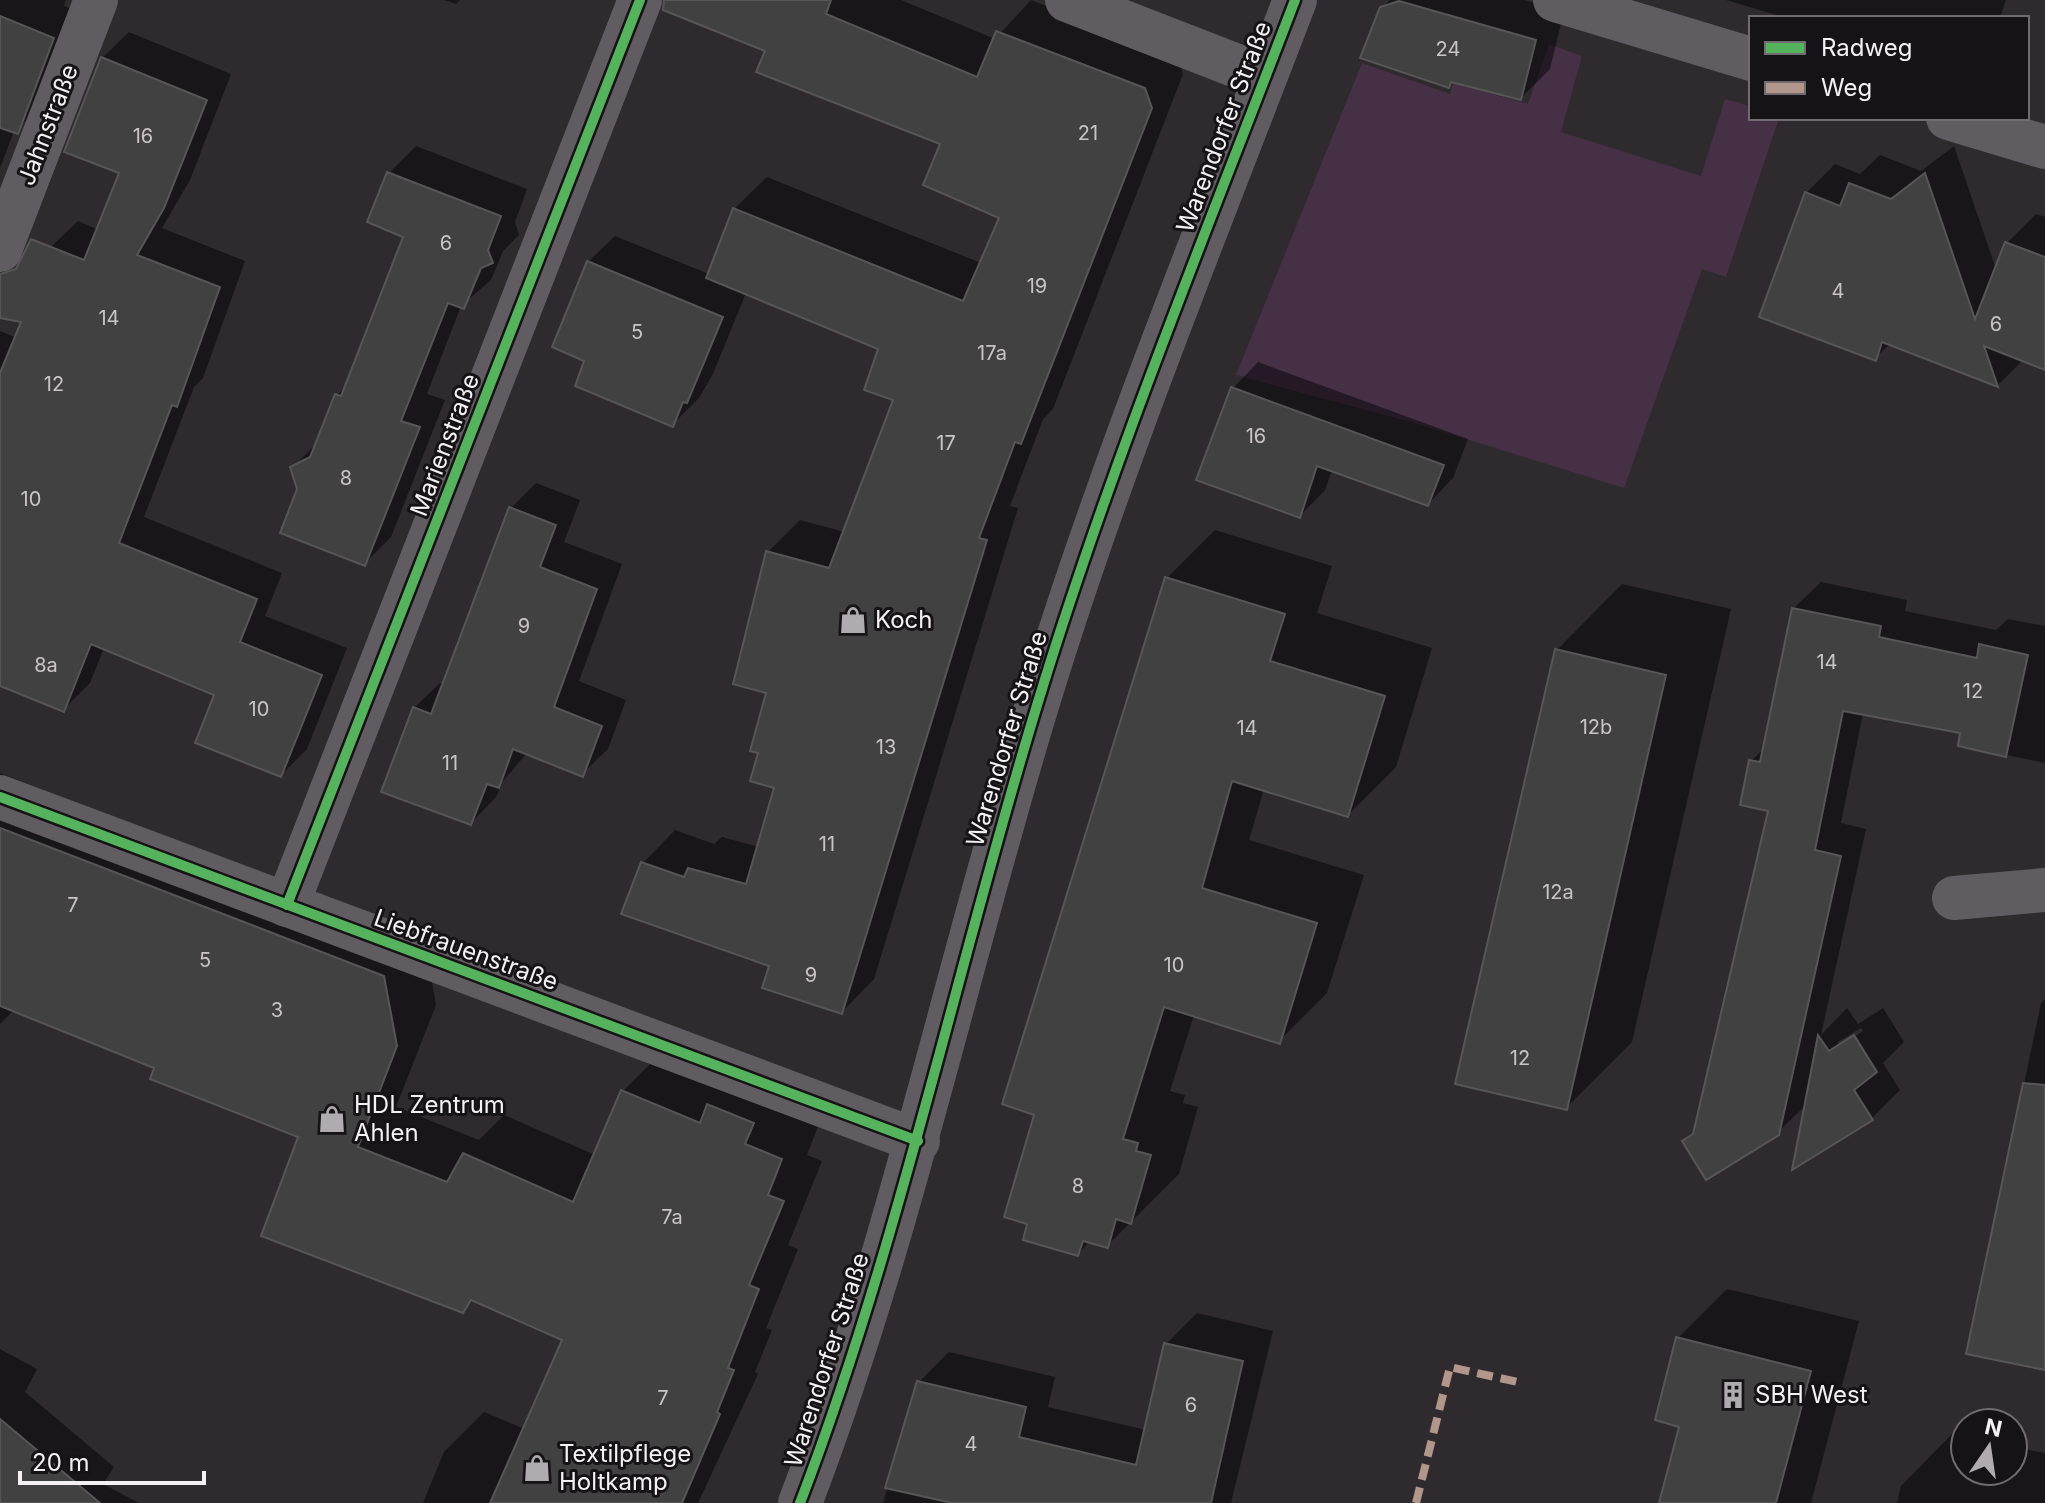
<svg xmlns="http://www.w3.org/2000/svg" width="2045" height="1503" font-family="Inter,sans-serif">
  <rect width="100%" height="100%" fill="#2e2a2e"/>
  <path fill="#453046" d="M 1549,44 L 1582,56 L 1561,132 L 1701,176 L 1725,99 L 1751,106 L 1751,118 L 1779,118 L 1726,277 L 1702,269 L 1624,488 L 1418,424 L 1236,375 L 1362,63 L 1450,94 L 1453,83 L 1528,104 Z"/>
  <g fill="#0007" fill-rule="evenodd">
    <path d="M 0,0 L 66,0 L 64,6 L 79,12 L 43,106 L 14,131 L 0,168 Z"/>
    <path d="M 444,0 L 460,0 L 456,4 Z"/>
    <path d="M 695,0 L 901,0 L 995,39 L 1031,0 L 1177,56 L 1183,74 L 1053,409 L 1043,419 L 1010,506 L 1018,508 L 874,979 L 842,1012 L 772,965 L 643,863 L 675,830 L 714,844 L 722,837 L 759,847 L 777,786 L 761,752 L 768,692 L 768,552 L 800,520 L 845,532 L 895,399 L 880,348 L 746,293 L 713,374 L 699,398 L 673,424 L 587,360 L 588,262 L 615,236 L 709,274 L 734,209 L 767,177 L 981,263 L 1002,217 L 943,143 L 768,50 Z"/>
    <path d="M 1390,0 L 1524,0 L 1564,11 L 1550,69 L 1521,98 L 1454,81 L 1449,86 L 1381,8 Z"/>
    <path d="M 1726,0 L 2006,0 L 2000,18 L 1787,18 Z"/>
    <path d="M 129,32 L 231,74 L 190,180 L 162,228 L 245,261 L 203,378 L 194,387 L 144,517 L 282,573 L 265,616 L 347,648 L 307,749 L 281,775 L 217,694 L 104,648 L 90,683 L 64,709 L 0,684 L 0,331 L 17,338 L 51,247 L 78,221 L 99,230 L 122,172 L 102,58 Z"/>
    <path d="M 416,146 L 527,189 L 515,222 L 519,235 L 503,251 L 491,280 L 461,306 L 427,394 L 445,400 L 391,537 L 364,564 L 299,489 L 292,468 L 318,442 L 337,395 L 348,384 L 406,235 L 389,173 Z"/>
    <path d="M 1954,146 L 1996,269 L 2007,243 L 2036,214 L 2045,217 L 2045,368 L 2024,359 L 1998,385 L 1891,343 L 1875,358 L 1806,193 L 1835,164 L 1860,174 L 1880,155 L 1921,171 Z"/>
    <path d="M 1258,362 L 1468,439 L 1453,478 L 1428,504 L 1332,470 L 1325,490 L 1300,516 L 1233,388 Z"/>
    <path d="M 536,483 L 580,500 L 564,542 L 622,564 L 579,681 L 626,700 L 608,749 L 582,774 L 527,753 L 503,781 L 496,797 L 471,823 L 414,708 L 440,683 L 445,684 L 511,508 Z"/>
    <path d="M 1215,530 L 1332,566 L 1317,613 L 1432,648 L 1396,767 L 1348,815 L 1264,789 L 1249,840 L 1364,875 L 1327,993 L 1279,1041 L 1194,1015 L 1170,1091 L 1185,1095 L 1183,1103 L 1198,1107 L 1179,1174 L 1107,1246 L 1090,1241 L 1078,1254 L 1030,1223 L 1037,1113 L 1167,578 Z"/>
    <path d="M 1821,582 L 1907,600 L 1905,611 L 1996,630 L 2008,619 L 2045,626 L 2045,763 L 1960,745 L 1963,732 L 1863,713 L 1841,823 L 1866,829 L 1821,1035 L 1847,1008 L 1858,1024 L 1883,1008 L 1904,1042 L 1883,1063 L 1900,1090 L 1872,1118 L 1794,1166 L 1807,1104 L 1777,1133 L 1684,1142 L 1696,1130 L 1770,809 L 1751,761 L 1765,748 L 1794,608 ZM 1861,1028 L 1863,1031 L 1838,1047 L 1838,1042 Z"/>
    <path d="M 1622,584 L 1731,609 L 1632,1042 L 1566,1108 L 1557,650 Z"/>
    <path d="M 0,773 L 424,937 L 436,1005 L 396,1107 L 479,1140 L 504,1115 L 595,1155 L 623,1091 L 663,1051 L 821,1119 L 807,1155 L 822,1161 L 788,1245 L 798,1249 L 766,1328 L 772,1330 L 755,1372 L 758,1374 L 698,1503 L 423,1503 L 444,1452 L 484,1412 L 525,1429 L 565,1339 L 474,1299 L 463,1311 L 301,1136 L 157,1067 L 14,1010 L 0,1024 Z"/>
    <path d="M 2045,999 L 2045,1368 L 1968,1352 L 2041,1003 Z"/>
    <path d="M 1727,1289 L 1859,1321 L 1811,1503 L 1661,1503 L 1682,1426 L 1678,1338 Z"/>
    <path d="M 1197,1313 L 1273,1331 L 1231,1503 L 883,1503 L 919,1382 L 949,1352 L 1055,1377 L 1048,1407 L 1146,1430 L 1166,1344 Z"/>
    <path d="M 0,1349 L 37,1369 L 25,1392 L 114,1467 L 103,1484 L 139,1503 L 0,1503 Z"/>
    <path d="M 1952,1434 L 1965,1437 L 1965,1471 L 2013,1471 L 2013,1447 L 2045,1453 L 2045,1503 L 1897,1503 L 1901,1486 Z"/>
  </g>
  <g fill="#424141" stroke="#575657" stroke-width="2">
    <path d="M 664,0 L 831,0 L 826,14 L 977,77 L 996,31 L 1145,88 L 1152,108 L 1021,444 L 1015,442 L 979,538 L 987,540 L 842,1014 L 762,988 L 769,966 L 621,914 L 641,862 L 684,877 L 688,868 L 746,884 L 774,788 L 750,781 L 758,753 L 750,751 L 766,693 L 733,684 L 766,551 L 829,568 L 893,400 L 864,390 L 878,349 L 706,278 L 733,208 L 963,301 L 999,218 L 923,185 L 940,144 L 756,72 L 765,51 L 663,10 Z"/>
    <path d="M 1399,1 L 1536,40 L 1521,100 L 1451,82 L 1449,88 L 1360,58 L 1380,7 Z"/>
    <path d="M 0,16 L 54,38 L 18,134 L 0,128 Z"/>
    <path d="M 101,57 L 207,100 L 164,208 L 137,255 L 220,287 L 177,407 L 172,405 L 119,543 L 257,599 L 240,642 L 322,675 L 281,777 L 195,743 L 214,695 L 91,644 L 64,712 L 0,686 L 0,373 L 21,322 L 0,318 L 0,274 L 16,269 L 31,239 L 84,260 L 119,173 L 64,152 Z"/>
    <path d="M 387,172 L 501,216 L 488,250 L 493,263 L 481,268 L 464,309 L 448,303 L 401,421 L 420,427 L 365,566 L 280,533 L 297,489 L 290,467 L 310,457 L 335,394 L 341,396 L 403,237 L 367,222 Z"/>
    <path d="M 1925,173 L 1975,319 L 2005,242 L 2045,257 L 2045,370 L 1984,346 L 1998,387 L 1882,342 L 1876,361 L 1759,317 L 1805,192 L 1840,206 L 1849,183 L 1891,199 Z"/>
    <path d="M 587,261 L 723,317 L 687,403 L 683,402 L 673,427 L 575,386 L 584,361 L 552,347 Z"/>
    <path d="M 1231,387 L 1444,465 L 1428,506 L 1317,466 L 1300,518 L 1196,480 Z"/>
    <path d="M 509,507 L 556,525 L 540,567 L 597,589 L 554,707 L 602,726 L 583,777 L 513,749 L 499,788 L 487,784 L 471,825 L 381,792 L 413,707 L 431,714 Z"/>
    <path d="M 1165,577 L 1285,614 L 1270,661 L 1385,696 L 1348,817 L 1232,781 L 1202,888 L 1317,923 L 1280,1044 L 1164,1007 L 1123,1139 L 1138,1143 L 1136,1151 L 1151,1155 L 1131,1224 L 1116,1219 L 1108,1248 L 1083,1241 L 1078,1256 L 1023,1240 L 1027,1224 L 1004,1217 L 1034,1115 L 1002,1104 Z"/>
    <path d="M 1792,608 L 1881,626 L 1879,637 L 1977,658 L 1979,644 L 2028,655 L 2006,757 L 1958,746 L 1960,733 L 1843,711 L 1815,850 L 1841,856 L 1779,1135 L 1706,1180 L 1682,1141 L 1693,1134 L 1768,811 L 1740,805 L 1749,760 L 1760,762 Z"/>
    <path d="M 1555,649 L 1666,675 L 1567,1110 L 1455,1084 Z"/>
    <path d="M 0,828 L 384,976 L 397,1046 L 358,1147 L 447,1182 L 463,1153 L 573,1202 L 621,1090 L 700,1123 L 707,1104 L 754,1123 L 745,1144 L 782,1159 L 768,1195 L 784,1201 L 749,1285 L 759,1289 L 728,1368 L 734,1370 L 717,1412 L 720,1414 L 682,1503 L 490,1503 L 562,1340 L 471,1300 L 463,1313 L 261,1236 L 298,1137 L 150,1079 L 154,1068 L 0,1006 Z"/>
    <path d="M 1818,1035 L 1829,1051 L 1854,1035 L 1877,1072 L 1854,1090 L 1873,1120 L 1792,1170 Z"/>
    <path d="M 2023,1083 L 2045,1085 L 2045,1370 L 1966,1354 Z"/>
    <path d="M 1676,1337 L 1811,1371 L 1776,1503 L 1659,1503 L 1679,1427 L 1655,1420 Z"/>
    <path d="M 1164,1343 L 1243,1361 L 1211,1503 L 952,1503 L 885,1488 L 917,1381 L 1026,1407 L 1019,1437 L 1136,1465 Z"/>
    <path d="M 0,1419 L 100,1503 L 0,1503 Z"/>
  </g>
  <g fill="none" stroke-linecap="round" stroke-linejoin="round">
    <g stroke="#615c61" stroke-width="44">
      <path d="M 1067,0 L 1265,77"/>
      <path d="M 1555,0 L 1751,59"/>
      <path d="M 1948,118 L 2045,147"/>
      <path d="M 0,250 L 96,0"/>
      <path d="M 0,797 L 918,1141"/>
      <path d="M 1954,898 L 2045,890"/>
      <path d="M 287,905 L 640,0"/>
      <path d="M 800,1503 C 900,1242 956,969 1038,702 C 1111,463 1206,233 1295,0"/>
    </g>
    <path stroke="#b2968c" stroke-width="8" stroke-dasharray="16 8" stroke-linecap="butt" d="M 1416,1503 L 1450,1367 L 1522,1383"/>
    <g stroke="#161316" stroke-width="15">
      <g id="cycleway">
        <path d="M 0,797 L 918,1141"/>
        <path d="M 287,905 L 640,0"/>
        <path d="M 800,1503 C 900,1242 956,969 1038,702 C 1111,463 1206,233 1295,0"/>
      </g>
    </g>
    <use href="#cycleway" stroke="#56b35d" stroke-width="10"/>
  </g>
  <defs>
    <g id="shop-bare" transform="scale(2.16)"><path d="M-5-2.5h2.3a2.7 3.5 0 0 1 5.4 0H5L5.5 6h-11ZM-1.5-2.5h3a1.5 2.3 0 0 0-3 0Z" fill="#afabaf" stroke="#161316" stroke-width="2.5" paint-order="stroke"/></g>
    <g id="building-bare" transform="scale(2.16)"><path d="M-4-6H4V6H1V3H-1V6H-4ZM-2.5-4.3h1.7v1.8h-1.7ZM.8-4.3h1.7v1.8H.8ZM-2.5-1h1.7V.8h-1.7ZM.8-1h1.7V.8H.8Z" fill="#afabaf" stroke="#161316" stroke-width="2.5" paint-order="stroke"/></g>
  </defs>
  <g fill-rule="evenodd">
    <use href="#shop-bare" x="853" y="620"/>
    <use href="#shop-bare" x="332" y="1119"/>
    <use href="#building-bare" x="1733" y="1395"/>
    <use href="#shop-bare" x="537" y="1468"/>
  </g>
  <g text-anchor="middle" stroke-width="6" stroke-linejoin="round" paint-order="stroke">
    <g font-size="20" fill="#c8c4c7">
      <text x="1448" y="56">24</text>
      <text x="1088" y="140">21</text>
      <text x="143" y="143">16</text>
      <text x="446" y="250">6</text>
      <text x="1037" y="293">19</text>
      <text x="1838" y="298">4</text>
      <text x="109" y="325">14</text>
      <text x="1996" y="331">6</text>
      <text x="637" y="339">5</text>
      <text x="992" y="360">17a</text>
      <text x="54" y="391">12</text>
      <text x="1256" y="443">16</text>
      <text x="946" y="450">17</text>
      <text x="346" y="485">8</text>
      <text x="31" y="506">10</text>
      <text x="524" y="633">9</text>
      <text x="1827" y="669">14</text>
      <text x="46" y="672">8a</text>
      <text x="1973" y="698">12</text>
      <text x="259" y="716">10</text>
      <text x="1596" y="734">12b</text>
      <text x="1247" y="735">14</text>
      <text x="886" y="754">13</text>
      <text x="450" y="770">11</text>
      <text x="827" y="851">11</text>
      <text x="1558" y="899">12a</text>
      <text x="73" y="912">7</text>
      <text x="205" y="967">5</text>
      <text x="1174" y="972">10</text>
      <text x="811" y="982">9</text>
      <text x="277" y="1017">3</text>
      <text x="1520" y="1065">12</text>
      <text x="1078" y="1193">8</text>
      <text x="672" y="1224">7a</text>
      <text x="663" y="1405">7</text>
      <text x="1191" y="1412">6</text>
      <text x="971" y="1451">4</text>
    </g>
    <g font-size="24" fill="#f4f0f4" stroke="#161316">
      <text transform="translate(48 125) rotate(-69)" y="8">Jahnstraße</text>
      <text transform="translate(1224 127) rotate(-69)" y="8">Warendorfer Straße</text>
      <text transform="translate(445 445) rotate(-69)" y="8">Marienstraße</text>
      <text transform="translate(1007 739) rotate(-73)" y="8">Warendorfer Straße</text>
      <text transform="translate(466 950) rotate(20)" y="8">Liebfrauenstraße</text>
      <text transform="translate(827 1360) rotate(-72)" y="8">Warendorfer Straße</text>
    </g>
    <g font-size="24" fill="#f4f0f4" stroke="#161316" text-anchor="start">
      <text x="875" y="628">Koch</text>
      <text x="354" y="1113">HDL Zentrum<tspan x="354" dy="28">Ahlen</tspan></text>
      <text x="1755" y="1403">SBH West</text>
      <text x="559" y="1462">Textilpflege<tspan x="559" dy="28">Holtkamp</tspan></text>
    </g>
  </g>
  <rect x="1749" y="16" width="280" height="104" fill="#161316" stroke="#6f6b6f" stroke-width="2"/>
  <rect x="1765" y="42" width="40" height="12" fill="#56b35d" stroke="#6f6b6f" stroke-width="2"/>
  <text x="1821" y="56" font-size="24" fill="#f4f0f4">Radweg</text>
  <rect x="1765" y="82" width="40" height="12" fill="#b2968c" stroke="#6f6b6f" stroke-width="2"/>
  <text x="1821" y="96" font-size="24" fill="#f4f0f4">Weg</text>
  <g transform="translate(1989 1447) rotate(13)"><circle r="38" fill="#161316" stroke="#6f6b6f" stroke-width="2"/>
  <path d="M0-6L14 30L0 20L-14 30Z" fill="#afabaf"/>
  <text y="-12" font-size="22" font-weight="bold" text-anchor="middle" fill="#f4f0f4">N</text>
  </g>
  <path d="M20 1471v12h184v-12" fill="none" stroke="#f4f0f4" stroke-width="4"/>
  <text x="32" y="1471" font-size="24" fill="#f4f0f4" stroke="#161316" stroke-width="6" paint-order="stroke">20 m</text>
</svg>
